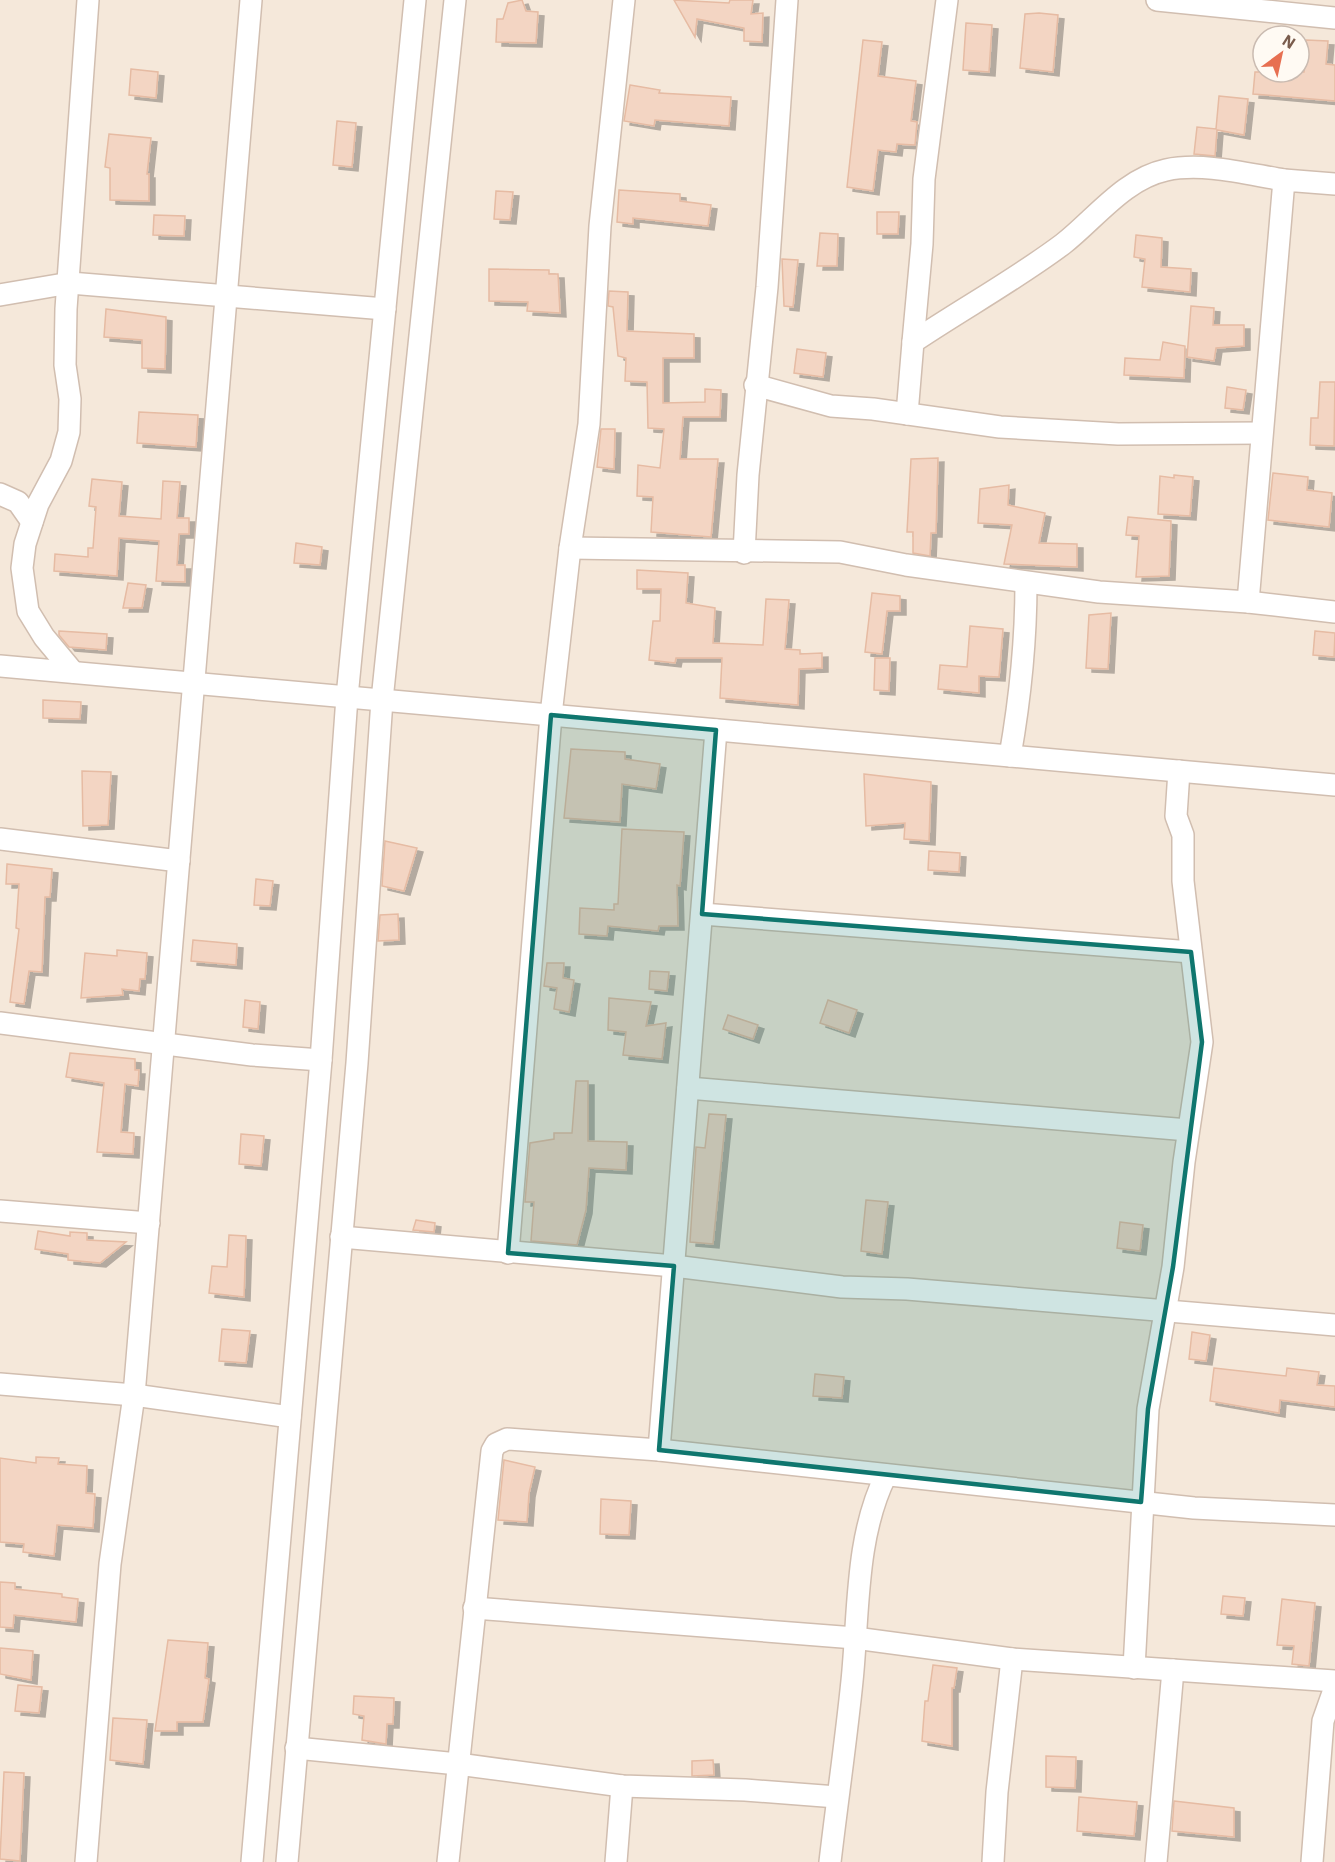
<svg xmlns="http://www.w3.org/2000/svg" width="1335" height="1862" font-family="'IBM Plex Sans',sans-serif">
  <defs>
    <filter id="shadow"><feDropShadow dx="6" dy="4" stdDeviation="0" flood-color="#0004"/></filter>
  </defs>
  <rect width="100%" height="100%" fill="#fdf6ec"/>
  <path fill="#f5e8da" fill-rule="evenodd" d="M 0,0 L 1335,0 L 1335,1862 L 0,1862 ZM 1263,36 L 1299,36 L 1299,72 L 1263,72 Z"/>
  <g fill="#f3d5c3" stroke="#e6bba3" stroke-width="1.5" filter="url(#shadow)">
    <path d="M 522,0 L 526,11 L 538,12 L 536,43 L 496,42 L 497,19 L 503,19 L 508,3 Z"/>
    <path d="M 674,0 L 729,3 L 730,0 L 753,0 L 751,14 L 763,13 L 762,42 L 744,41 L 744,28 L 697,19 L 695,37 Z"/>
    <path d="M 1039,13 L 1058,15 L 1053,72 L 1020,68 L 1025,14 Z"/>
    <path d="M 966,23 L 992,25 L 989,72 L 963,70 Z"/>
    <path d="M 863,40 L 882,42 L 878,76 L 916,81 L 911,121 L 917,122 L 915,145 L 897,144 L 896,152 L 878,150 L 873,191 L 847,187 Z"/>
    <path d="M 1306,40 L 1328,41 L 1326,64 L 1335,65 L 1335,101 L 1253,94 L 1255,72 L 1304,72 Z"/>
    <path d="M 131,69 L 158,72 L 156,98 L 129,95 Z"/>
    <path d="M 630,85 L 660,90 L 659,93 L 731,97 L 729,126 L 655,120 L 654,126 L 624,121 Z"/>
    <path d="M 1219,96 L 1248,99 L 1244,135 L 1217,130 L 1215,156 L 1194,154 L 1197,127 L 1216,129 Z"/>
    <path d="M 337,121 L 356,123 L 352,167 L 333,165 Z"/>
    <path d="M 109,134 L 151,138 L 147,174 L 149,174 L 149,201 L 110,200 L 110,168 L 105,167 Z"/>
    <path d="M 619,190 L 680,194 L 680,201 L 711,205 L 708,226 L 633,218 L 633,224 L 617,222 Z"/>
    <path d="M 496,191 L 513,192 L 510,220 L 494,219 Z"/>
    <path d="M 877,212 L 899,212 L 898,234 L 877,234 Z"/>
    <path d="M 154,215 L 185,216 L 184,236 L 153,235 Z"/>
    <path d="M 820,233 L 838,234 L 837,266 L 817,266 Z"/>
    <path d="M 1136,235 L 1162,238 L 1161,267 L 1191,269 L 1190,292 L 1142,287 L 1145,259 L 1134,257 Z"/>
    <path d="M 782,259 L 798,260 L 793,307 L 784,306 Z"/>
    <path d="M 489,269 L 549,270 L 549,274 L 558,274 L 560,313 L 527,311 L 528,302 L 489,301 Z"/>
    <path d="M 609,291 L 628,292 L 627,331 L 694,334 L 694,358 L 663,358 L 663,403 L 705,402 L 705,389 L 721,390 L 720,417 L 683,417 L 680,459 L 718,459 L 711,537 L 651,532 L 653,497 L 637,496 L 638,465 L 660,468 L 664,429 L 648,428 L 647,382 L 625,381 L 626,358 L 618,356 L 613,307 L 608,306 Z"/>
    <path d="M 1191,306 L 1214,308 L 1213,325 L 1244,325 L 1244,346 L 1216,348 L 1214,361 L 1187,357 Z"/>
    <path d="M 106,309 L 166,317 L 165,369 L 142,368 L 142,340 L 104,337 Z"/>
    <path d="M 1163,342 L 1185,346 L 1184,378 L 1124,375 L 1125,358 L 1160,360 Z"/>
    <path d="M 797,349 L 826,353 L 823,377 L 794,373 Z"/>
    <path d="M 1320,382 L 1335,382 L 1334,446 L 1310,445 L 1311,418 L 1318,418 Z"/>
    <path d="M 1227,387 L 1246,390 L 1243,410 L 1225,408 Z"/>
    <path d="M 139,412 L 198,415 L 196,447 L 137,443 Z"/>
    <path d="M 601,429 L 615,429 L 614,469 L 597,467 Z"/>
    <path d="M 938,458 L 936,533 L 931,533 L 930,556 L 913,553 L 913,532 L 907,532 L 911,459 Z"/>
    <path d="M 1273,473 L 1308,477 L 1307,490 L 1332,493 L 1329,527 L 1268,520 Z"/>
    <path d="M 1174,475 L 1193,477 L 1190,516 L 1158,514 L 1160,476 L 1174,478 Z"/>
    <path d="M 92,479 L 122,482 L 119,516 L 161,519 L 163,481 L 180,482 L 177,518 L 189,518 L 189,534 L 179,534 L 177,565 L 185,565 L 185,582 L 156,581 L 159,541 L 119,538 L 117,576 L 54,571 L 55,554 L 88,557 L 88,548 L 93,548 L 96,507 L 89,506 Z"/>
    <path d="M 1009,485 L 1008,505 L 1045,513 L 1039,543 L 1077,544 L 1077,567 L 1004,564 L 1012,525 L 978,523 L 980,489 Z"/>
    <path d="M 1128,517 L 1171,521 L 1169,576 L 1136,577 L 1139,536 L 1126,535 Z"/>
    <path d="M 296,543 L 322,547 L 320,565 L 294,563 Z"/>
    <path d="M 637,570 L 688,573 L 686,603 L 715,608 L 713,643 L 763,645 L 766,599 L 789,600 L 785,649 L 800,650 L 800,654 L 822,653 L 822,668 L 799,669 L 798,705 L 720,698 L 722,658 L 676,658 L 675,663 L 649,660 L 653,621 L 660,621 L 661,589 L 637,589 Z"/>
    <path d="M 128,583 L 146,585 L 142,608 L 123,608 Z"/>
    <path d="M 872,593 L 900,596 L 900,611 L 887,611 L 882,654 L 865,652 Z"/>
    <path d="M 1111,613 L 1108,669 L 1086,668 L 1089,615 Z"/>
    <path d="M 970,626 L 1003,629 L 999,677 L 979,676 L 979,693 L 938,689 L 940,665 L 967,667 Z"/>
    <path d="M 59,631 L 107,634 L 106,650 L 69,647 L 59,635 Z"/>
    <path d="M 1315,631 L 1335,633 L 1334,657 L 1313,655 Z"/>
    <path d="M 875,658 L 890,658 L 889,691 L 874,690 Z"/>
    <path d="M 43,700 L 81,702 L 80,719 L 43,718 Z"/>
    <path d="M 571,749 L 625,752 L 625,759 L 660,764 L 656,789 L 622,784 L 620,822 L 564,818 Z"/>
    <path d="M 82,771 L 111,772 L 108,825 L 83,826 Z"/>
    <path d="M 864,774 L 931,782 L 929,841 L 904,839 L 905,823 L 866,826 Z"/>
    <path d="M 622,829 L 684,832 L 680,886 L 677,885 L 678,926 L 659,926 L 658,931 L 608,926 L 607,936 L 579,934 L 580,908 L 614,910 L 614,904 L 618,904 Z"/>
    <path d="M 385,841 L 417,848 L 404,891 L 382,886 Z"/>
    <path d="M 929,851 L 960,853 L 959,872 L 928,870 Z"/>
    <path d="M 7,864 L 52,869 L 50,897 L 45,897 L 42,972 L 29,971 L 24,1004 L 10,1002 L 19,929 L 16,928 L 19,884 L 6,884 Z"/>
    <path d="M 256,879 L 273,881 L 270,906 L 254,905 Z"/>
    <path d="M 398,914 L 399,940 L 378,941 L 380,915 Z"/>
    <path d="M 193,940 L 237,944 L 236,965 L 191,961 Z"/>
    <path d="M 117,950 L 147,953 L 145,979 L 140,979 L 139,991 L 122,989 L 123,995 L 81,998 L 85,953 L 117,956 Z"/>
    <path d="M 547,963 L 564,963 L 563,978 L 574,980 L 569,1012 L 554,1009 L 557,988 L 544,986 Z"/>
    <path d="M 650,971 L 669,972 L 667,991 L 649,989 Z"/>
    <path d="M 609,998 L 651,1002 L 646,1026 L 666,1023 L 662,1059 L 623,1055 L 626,1032 L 608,1030 Z"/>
    <path d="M 245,1000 L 260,1002 L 258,1029 L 243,1027 Z"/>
    <path d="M 828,1000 L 857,1010 L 849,1033 L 820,1023 Z"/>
    <path d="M 728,1015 L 758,1025 L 753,1039 L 723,1029 Z"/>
    <path d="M 70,1053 L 135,1059 L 135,1070 L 139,1070 L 138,1086 L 125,1084 L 121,1132 L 134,1133 L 133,1154 L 97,1152 L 104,1083 L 66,1077 Z"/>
    <path d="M 576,1081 L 588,1081 L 588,1141 L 627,1142 L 626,1170 L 589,1168 L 586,1210 L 577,1245 L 531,1241 L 534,1202 L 525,1202 L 530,1143 L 554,1139 L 554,1133 L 572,1133 Z"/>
    <path d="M 709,1114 L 726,1115 L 713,1244 L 690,1242 L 696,1147 L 705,1148 Z"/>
    <path d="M 241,1134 L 264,1136 L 261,1166 L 239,1164 Z"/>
    <path d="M 866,1200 L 888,1202 L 882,1254 L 861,1251 Z"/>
    <path d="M 416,1220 L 435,1223 L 434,1232 L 413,1230 Z"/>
    <path d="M 1120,1222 L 1143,1225 L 1140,1251 L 1117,1248 Z"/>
    <path d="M 38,1231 L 70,1236 L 70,1232 L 87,1233 L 87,1240 L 126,1242 L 100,1263 L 68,1260 L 68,1254 L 35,1249 Z"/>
    <path d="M 229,1235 L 246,1236 L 244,1297 L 209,1293 L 212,1266 L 227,1267 Z"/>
    <path d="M 222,1329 L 250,1331 L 246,1363 L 219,1361 Z"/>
    <path d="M 1192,1332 L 1210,1335 L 1206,1361 L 1189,1359 Z"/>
    <path d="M 1214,1368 L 1286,1376 L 1287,1368 L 1319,1372 L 1317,1385 L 1335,1386 L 1335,1407 L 1280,1400 L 1279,1413 L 1210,1401 Z"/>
    <path d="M 815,1374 L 844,1377 L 842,1398 L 813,1396 Z"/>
    <path d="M 36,1457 L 59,1458 L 58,1464 L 87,1466 L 86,1493 L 95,1494 L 93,1528 L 57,1525 L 54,1556 L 23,1552 L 24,1544 L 0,1542 L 0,1458 L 36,1463 Z"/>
    <path d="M 504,1460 L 535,1467 L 529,1493 L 527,1522 L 498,1520 Z"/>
    <path d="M 601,1499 L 631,1501 L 629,1535 L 600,1534 Z"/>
    <path d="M 0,1582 L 15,1583 L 15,1589 L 62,1594 L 62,1597 L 78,1599 L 76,1622 L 14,1615 L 13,1628 L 0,1627 Z"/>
    <path d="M 1223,1596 L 1245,1598 L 1243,1616 L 1221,1614 Z"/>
    <path d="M 1282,1599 L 1315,1603 L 1309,1666 L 1292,1664 L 1294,1646 L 1277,1645 Z"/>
    <path d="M 168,1640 L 208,1643 L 205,1678 L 209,1679 L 203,1722 L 177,1722 L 177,1731 L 155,1731 Z"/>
    <path d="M 0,1648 L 33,1651 L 31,1680 L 0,1674 Z"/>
    <path d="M 933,1665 L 957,1668 L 954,1688 L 952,1688 L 952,1746 L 922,1741 L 925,1701 L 928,1701 Z"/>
    <path d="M 18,1685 L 42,1687 L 39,1713 L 15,1711 Z"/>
    <path d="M 354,1696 L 394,1698 L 393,1724 L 387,1724 L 386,1744 L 362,1740 L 364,1716 L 353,1714 Z"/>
    <path d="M 113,1718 L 147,1720 L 143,1764 L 110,1760 Z"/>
    <path d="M 1046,1756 L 1076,1757 L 1075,1788 L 1046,1787 Z"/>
    <path d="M 713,1760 L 714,1775 L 692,1776 L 692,1761 Z"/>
    <path d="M 4,1772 L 24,1773 L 20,1861 L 0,1859 Z"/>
    <path d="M 1079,1797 L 1137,1802 L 1134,1836 L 1077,1831 Z"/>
    <path d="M 1174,1801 L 1234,1808 L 1234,1837 L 1172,1831 Z"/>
  </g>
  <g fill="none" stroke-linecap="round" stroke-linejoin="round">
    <g stroke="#d1beb0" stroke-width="24">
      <g id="minor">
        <path d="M 1157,0 L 1335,18"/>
        <path d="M 0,295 L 70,283 L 385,309"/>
        <path d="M 913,342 L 922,244 L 924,179 L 947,0"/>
        <path d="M 755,385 L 831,406 L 873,409 L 1000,427 L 1118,434 L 1261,433"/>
        <path d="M 907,414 L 913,342 C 962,309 1015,280 1063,244 C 1095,219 1124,179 1166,170 C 1203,162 1247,174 1284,180"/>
        <path d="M 0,494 L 18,502 L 32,522"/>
        <path d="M 570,548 L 840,552 L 906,565 L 1099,592 L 1248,602 L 1335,612"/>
        <path d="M 744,553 L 748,475 L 767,287 L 787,0"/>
        <path d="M 1248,602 L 1284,180 L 1335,184"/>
        <path d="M 0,666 L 1335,785"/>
        <path d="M 73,672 L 44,637 L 28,611 L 22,568 L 25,544 L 38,504 L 61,461 L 69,432 L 70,399 L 65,365 L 66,309 L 88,0"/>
        <path d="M 1010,756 C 1020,699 1026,641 1026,583"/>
        <path d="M 0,839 L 179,861"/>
        <path d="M 702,914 L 1191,952"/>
        <path d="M 0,1023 L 252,1055 L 321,1060"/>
        <path d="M 688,1088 L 1188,1130"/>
        <path d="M 0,1211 L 149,1223"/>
        <path d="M 341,1237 L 674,1266 L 842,1287 L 907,1289 L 1335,1325"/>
        <path d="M 508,1253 L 551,715 L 570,548 L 589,424 L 600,226 L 624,0"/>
        <path d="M 0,1384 L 134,1395 L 290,1417"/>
        <path d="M 659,1450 L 716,730"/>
        <path d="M 474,1608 L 855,1638 L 1012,1659 L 1335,1681"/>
        <path d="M 1134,1668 L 1148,1409 L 1173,1267 L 1184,1162 L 1202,1042 L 1183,881 L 1183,835 L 1176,816 L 1179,771"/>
        <path d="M 296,1748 L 458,1764 L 622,1786 L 745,1790 L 837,1797"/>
        <path d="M 86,1862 L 110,1564 L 134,1395 L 251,0"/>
        <path d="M 252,1862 L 321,1060 L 347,697 L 415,0"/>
        <path d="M 287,1862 L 357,1063 L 382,700 L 455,0"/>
        <path d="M 448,1862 L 492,1451 L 496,1444 L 507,1439 L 659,1450 L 1194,1508 L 1335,1515"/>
        <path d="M 616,1862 L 622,1786"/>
        <path d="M 830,1862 C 837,1802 846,1741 852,1681 C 859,1613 855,1537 886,1475"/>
        <path d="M 993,1862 L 997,1792 L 1012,1659"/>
        <path d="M 1156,1862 L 1173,1670"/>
        <path d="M 1312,1862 L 1323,1721 L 1335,1687"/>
      </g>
    </g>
    <use href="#minor" stroke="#fff" stroke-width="21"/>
  </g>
  <path fill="#0f766e" fill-opacity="0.2" stroke="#0f766e" stroke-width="4.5" stroke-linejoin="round" d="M 551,715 L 716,730 L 702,914 L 1191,952 L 1202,1042 L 1173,1267 L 1148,1409 L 1141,1502 L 659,1450 L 674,1266 L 508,1253 Z"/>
  <g transform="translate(1281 54) rotate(33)"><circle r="28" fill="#fffaf3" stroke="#cabbb1" stroke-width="1.5"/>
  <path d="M0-4.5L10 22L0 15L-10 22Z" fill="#e76f51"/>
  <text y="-9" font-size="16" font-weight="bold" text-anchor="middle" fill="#7a5c4d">N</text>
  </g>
</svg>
